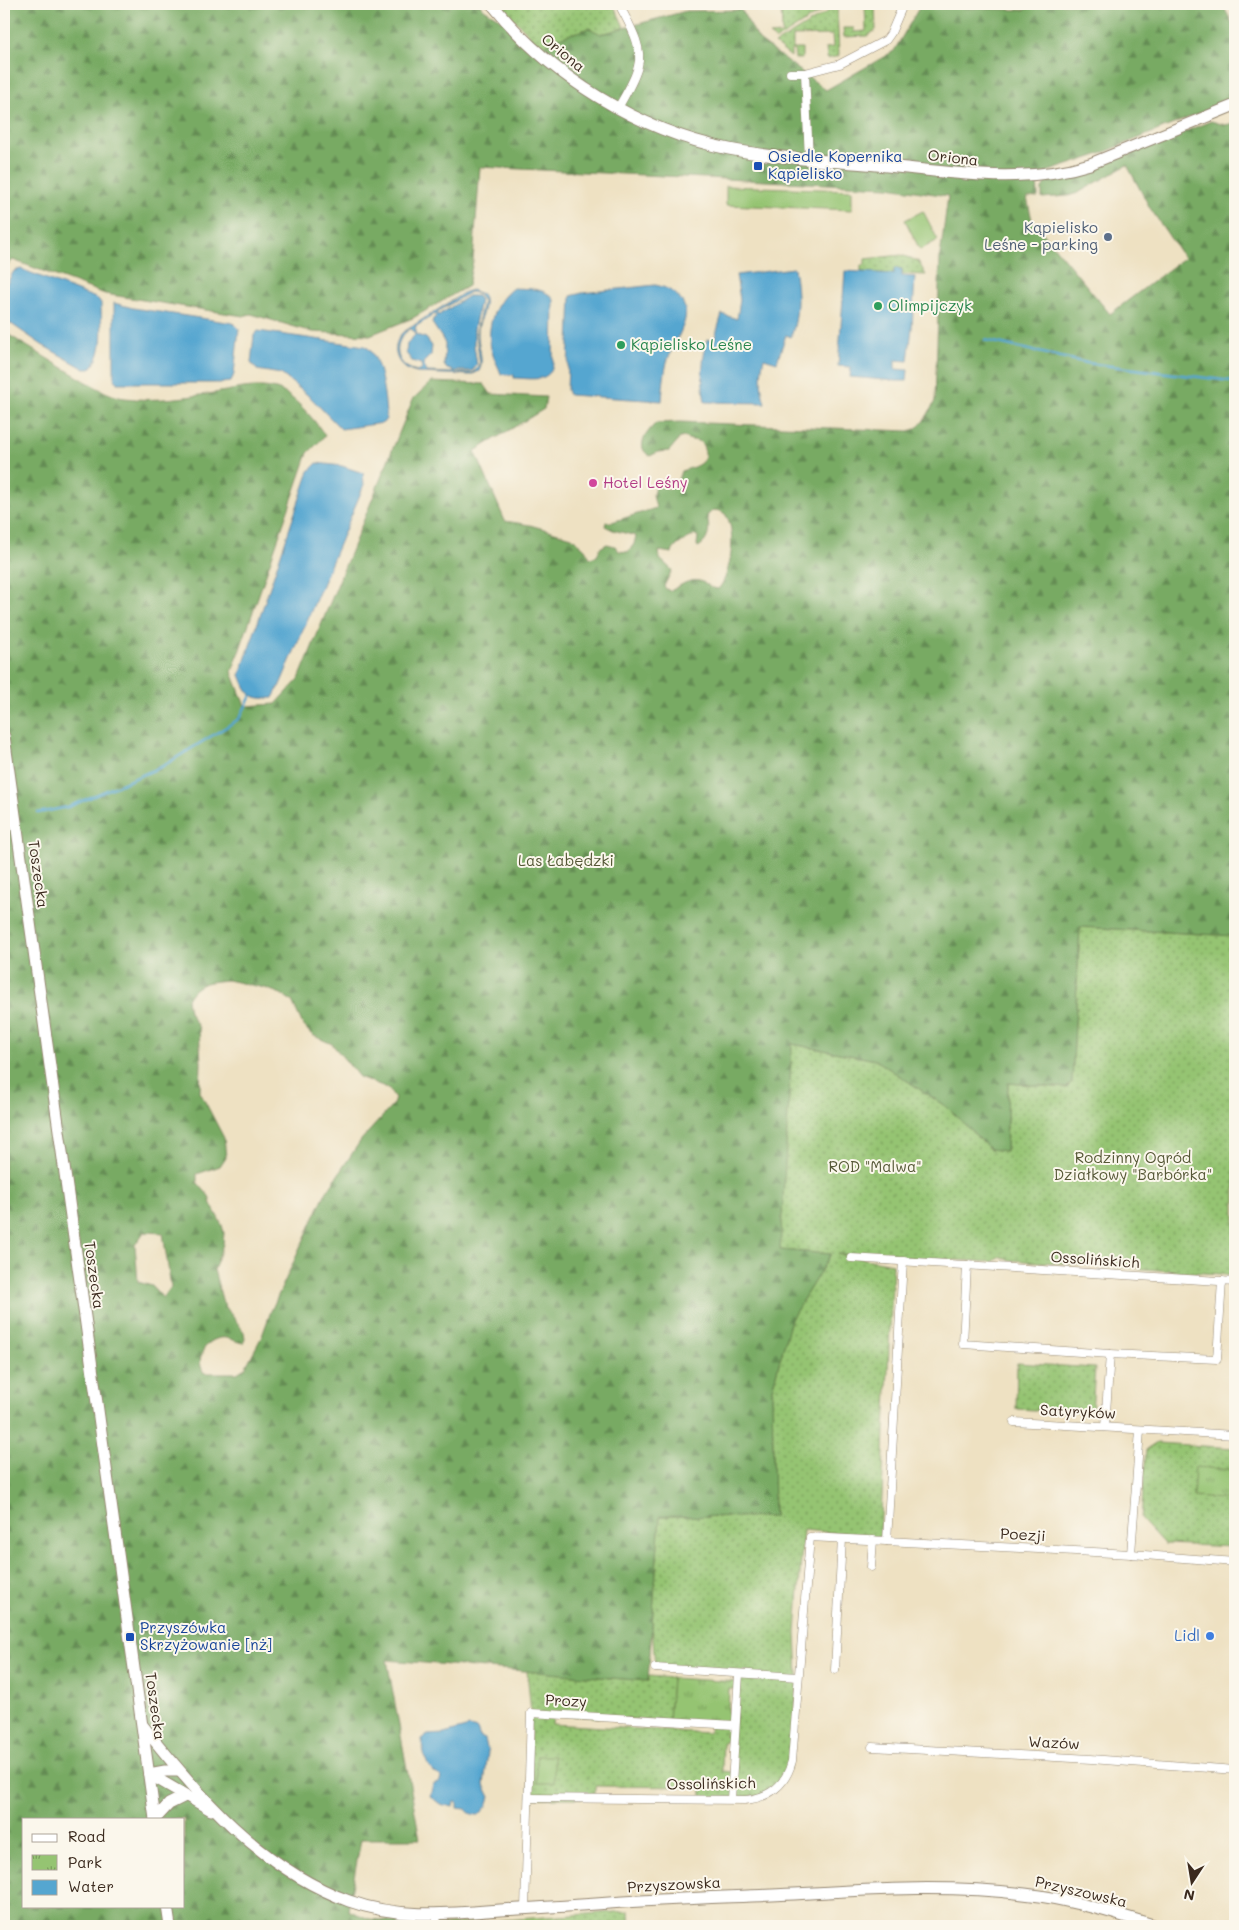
<svg xmlns="http://www.w3.org/2000/svg" width="1239" height="1930" font-family="Mali,sans-serif">
  <defs>
    <pattern id="grass-dots" width="8" height="8" patternUnits="userSpaceOnUse" patternTransform="scale(1.25)"><rect width="8" height="8" fill="#95c472"/><path d="M2 2h.1M6 6h.1" fill="none" stroke="#7b9f5d" stroke-width="1.8" stroke-linecap="round"/></pattern>
    <pattern id="forest-firs" width="22" height="20" patternUnits="userSpaceOnUse" patternTransform="scale(1.25)"><rect width="22" height="20" fill="#78aa64"/><path d="M5 1l3.5 6h-7zM16 11l3.5 6h-7z" fill="#648b52"/></pattern>
    <pattern id="park-tufts" width="24" height="20" patternUnits="userSpaceOnUse" patternTransform="scale(1.25)"><rect width="24" height="20" fill="#95c472"/><path d="M3 7l-1-3M5 7V3M7 7l1-3M15 17l-1-3M17 17v-4M19 17l1-3" fill="none" stroke="#7b9f5d"/></pattern>
  </defs>
  <rect width="100%" height="100%" fill="#fbf7ec"/>
  <filter id="ink" filterUnits="userSpaceOnUse"><feTurbulence type="fractalNoise" baseFrequency=".02" numOctaves="2"/><feDisplacementMap in="SourceGraphic" scale="10" xChannelSelector="R" yChannelSelector="G"/><feConvolveMatrix kernelMatrix="1 2 1 2 8 2 1 2 1" color-interpolation-filters="sRGB"/></filter>
  <filter id="wash" filterUnits="userSpaceOnUse"><feTurbulence type="fractalNoise" baseFrequency=".0096" numOctaves="4" result="noise"/><feDisplacementMap in="SourceGraphic" scale="20" xChannelSelector="R" yChannelSelector="G"/><feGaussianBlur stdDeviation="1.12" result="paint"/><feColorMatrix in="noise" values="0 0 0 0 0 0 0 0 0 0 0 0 0 0 0 0 0 1.4 0 .05"/><feComposite in="paint" operator="in"/></filter>
  <g filter="url(#wash)">
    <rect width="100%" height="100%" fill="#eee1c2"/>
    <g fill="url(#grass-dots)" stroke="#687748" fill-rule="evenodd">
      <path d="M 501,4 L 606,4 L 609,8 L 614,6 L 629,37 L 543,49 L 516,21 Z"/>
      <path d="M 781,4 L 833,4 L 776,40 L 769,35 L 782,34 Z"/>
      <path d="M 865,4 L 875,4 L 876,30 L 867,36 L 844,37 L 843,28 L 854,28 L 854,32 L 866,31 Z"/>
      <path d="M 837,6 L 839,56 L 827,59 L 826,48 L 833,47 L 832,35 L 793,36 L 793,49 L 802,49 L 802,59 L 795,59 L 794,50 L 791,50 L 791,57 L 775,44 Z"/>
      <path d="M 901,255 L 918,261 L 926,275 L 902,274 L 902,269 L 895,268 L 894,274 L 861,272 L 861,265 L 865,265 L 865,259 Z"/>
      <path d="M 1080,927 L 1235,936 L 1235,1275 L 1009,1260 L 999,1257 L 993,1262 L 838,1254 L 893,1264 L 880,1537 L 803,1530 L 796,1633 L 798,1677 L 790,1768 L 765,1796 L 702,1799 L 702,1787 L 595,1786 L 595,1798 L 529,1798 L 531,1713 L 527,1671 L 648,1681 L 649,1676 L 672,1678 L 669,1721 L 553,1715 L 552,1724 L 709,1733 L 710,1723 L 735,1725 L 738,1673 L 655,1668 L 652,1624 L 660,1516 L 774,1517 L 772,1389 L 791,1319 L 831,1254 L 779,1250 L 792,1044 L 876,1060 L 948,1108 L 990,1149 L 1006,1151 L 1008,1083 L 1067,1088 L 1072,1081 ZM 723,1742 L 734,1742 L 733,1772 L 722,1771 Z"/>
      <path d="M 1017,1363 L 1095,1368 L 1092,1413 L 1016,1409 Z"/>
      <path d="M 1157,1443 L 1235,1448 L 1235,1547 L 1164,1544 L 1141,1519 L 1146,1450 Z"/>
      <path d="M 629,1911 L 630,1926 L 436,1926 L 436,1925 Z"/>
    </g>
    <path fill="url(#forest-firs)" stroke="#5a6a41" fill-rule="evenodd" d="M 4,4 L 480,4 L 484,9 L 544,46 L 556,39 L 589,28 L 601,34 L 686,11 L 741,10 L 759,40 L 826,90 L 894,51 L 920,6 L 1024,10 L 1037,4 L 1222,4 L 1235,28 L 1235,99 L 1095,156 L 1037,175 L 1038,197 L 1027,198 L 1032,220 L 1110,314 L 1184,258 L 1150,208 L 1127,165 L 1078,193 L 1068,196 L 1042,198 L 1042,189 L 1046,181 L 1090,170 L 1211,121 L 1225,125 L 1235,123 L 1235,936 L 1080,927 L 1072,1081 L 1067,1088 L 1008,1083 L 1006,1151 L 990,1149 L 948,1108 L 876,1060 L 792,1044 L 780,1250 L 831,1254 L 791,1319 L 772,1389 L 774,1517 L 660,1516 L 648,1681 L 387,1660 L 420,1839 L 361,1839 L 348,1910 L 369,1919 L 436,1925 L 436,1926 L 4,1926 L 4,329 L 9,335 C 35,351 61,367 87,382 C 98,388 112,397 125,398 C 156,402 189,397 220,392 C 237,389 258,384 276,389 C 292,393 317,422 325,436 L 308,453 L 232,672 L 245,706 L 276,704 L 299,679 L 413,399 L 431,382 L 484,384 L 491,394 L 546,397 L 544,409 L 475,451 L 505,521 L 530,525 L 572,537 L 585,549 L 590,558 L 597,556 L 600,548 L 607,544 L 615,546 L 619,551 L 628,552 L 634,544 L 636,536 L 613,530 L 605,526 L 606,522 L 612,522 L 656,508 L 653,495 L 656,482 L 668,489 L 676,486 L 681,471 C 691,468 710,464 704,449 C 704,447 702,443 700,442 C 694,439 690,441 684,437 L 680,438 L 669,451 L 658,452 L 650,456 C 634,447 647,432 656,423 L 680,422 L 909,431 C 923,428 929,412 935,401 L 940,257 L 948,196 L 888,187 L 480,167 L 473,261 L 468,286 L 413,318 L 370,335 L 312,332 L 251,314 L 243,316 L 105,294 L 13,260 L 4,268 ZM 713,510 C 717,510 721,511 724,513 C 738,526 731,577 718,589 C 709,588 708,584 700,581 C 688,578 679,587 670,591 L 666,589 L 664,586 L 672,570 L 660,559 L 659,551 L 672,553 C 674,545 687,539 695,535 L 698,536 L 697,545 L 698,547 C 710,541 710,528 707,516 ZM 227,980 L 265,988 L 281,994 L 292,1001 L 303,1025 L 312,1035 L 332,1044 L 359,1077 L 388,1088 L 395,1098 L 393,1105 L 361,1140 L 324,1196 L 271,1311 L 262,1336 L 245,1368 L 237,1373 L 204,1373 C 193,1357 208,1335 227,1338 C 232,1339 237,1342 243,1343 L 245,1338 L 244,1332 L 223,1303 L 214,1270 L 223,1244 L 224,1233 L 222,1225 L 211,1204 L 209,1196 L 197,1182 L 197,1174 L 220,1166 L 226,1157 L 224,1138 L 200,1092 L 201,1063 L 199,1028 L 189,1012 L 187,999 C 197,982 208,982 227,980 ZM 144,1232 L 163,1233 L 171,1287 L 163,1298 L 152,1286 L 138,1282 L 135,1245 ZM 24,1819 L 184,1819 L 184,1906 L 24,1906 Z"/>
    <g fill="url(#park-tufts)" stroke="#687748">
      <path d="M 1195,1467 L 1235,1470 L 1235,1500 L 1193,1497 Z"/>
      <path d="M 672,1678 L 738,1682 L 737,1689 L 729,1689 L 728,1713 L 736,1714 L 735,1725 L 669,1721 Z"/>
    </g>
    <g fill="#95c472" stroke="#687748">
      <path d="M 726,186 L 852,190 L 852,210 L 726,205 Z"/>
      <path d="M 923,211 L 938,240 L 920,250 L 905,220 Z"/>
      <rect x="537" y="1756" width="17" height="27"/>
    </g>
    <g fill="#55a6d0" stroke="#486877" fill-rule="evenodd">
      <path d="M 794,268 C 798,292 799,314 791,337 L 786,335 L 777,362 L 764,358 C 760,374 760,387 765,403 L 705,402 C 701,380 702,360 707,339 L 714,341 L 722,314 L 737,319 L 740,300 L 736,275 Z"/>
      <path d="M 894,268 L 902,269 L 902,276 L 915,277 L 912,328 L 908,361 L 895,360 L 895,369 L 908,370 L 907,381 L 896,381 L 850,377 L 851,367 L 838,366 L 845,271 L 894,274 Z"/>
      <path d="M 21,269 L 98,299 L 101,303 C 101,323 106,354 90,369 L 85,369 L 42,345 L 4,319 L 4,288 L 14,271 Z"/>
      <path d="M 655,285 C 673,288 691,302 684,323 C 680,336 671,348 667,362 C 664,374 663,388 662,401 L 569,395 L 567,390 L 571,296 L 582,293 Z"/>
      <path d="M 513,288 C 527,289 546,287 554,300 L 553,364 C 550,384 529,378 514,378 L 514,375 L 501,374 C 499,367 494,360 492,352 C 485,329 494,302 513,288 Z"/>
      <path d="M 472,290 L 482,294 C 489,305 478,320 478,332 C 477,344 485,361 479,371 L 471,375 L 417,373 C 397,369 389,349 402,333 L 465,292 ZM 470,292 L 477,293 L 483,301 L 476,333 L 480,365 L 473,373 L 455,373 L 455,371 L 472,371 L 477,365 L 474,345 L 474,329 L 480,300 L 477,296 L 468,296 L 439,315 L 436,313 ZM 435,314 L 437,316 L 433,319 L 432,323 L 442,338 L 445,344 L 444,365 L 447,369 L 454,371 L 453,373 L 427,372 L 423,363 L 431,355 L 432,346 L 426,338 L 417,335 L 415,327 ZM 410,329 L 413,330 L 415,335 L 407,343 L 406,353 L 412,361 L 421,364 L 422,369 L 420,371 C 395,370 390,342 410,329 Z"/>
      <path d="M 114,303 L 133,308 L 233,323 L 239,329 L 234,374 L 231,382 L 221,383 L 117,383 L 114,377 Z"/>
      <path d="M 258,331 L 365,346 C 381,353 386,403 386,419 L 383,423 L 341,429 L 310,397 L 281,374 L 257,370 L 251,363 L 254,335 Z"/>
      <path d="M 317,463 L 342,466 L 363,473 L 364,485 L 280,685 L 273,698 C 251,700 248,695 240,675 L 309,471 Z"/>
      <path d="M 469,1727 L 477,1729 L 480,1737 L 485,1739 L 488,1752 L 484,1785 L 490,1797 L 487,1806 L 479,1815 C 474,1815 469,1814 466,1809 L 457,1808 L 457,1802 L 454,1802 L 453,1807 L 440,1804 L 430,1796 L 433,1784 L 440,1781 L 441,1776 C 426,1771 423,1753 422,1739 L 428,1735 L 444,1734 Z"/>
    </g>
    <g fill="none" stroke-linecap="round" stroke-linejoin="round">
      <g stroke="#55a6d0" stroke-width="2.5">
        <path d="M 985,340 L 1087,363 L 1231,381 L 1235,378"/>
        <path d="M 38,813 L 68,807 L 163,766 L 239,719 L 251,696"/>
      </g>
    </g>
  </g>
  <g filter="url(#ink)">
    <g fill="none" stroke-linecap="round" stroke-linejoin="round">
      <g stroke="#948670" stroke-width="9">
        <g id="street">
          <path d="M 790,73 L 805,73"/>
          <path d="M 618,108 C 625,95 635,80 638,66 C 644,46 627,21 619,4"/>
          <path d="M 809,159 L 805,73 L 840,64 L 886,40 L 891,33 L 903,5"/>
          <path d="M 851,1258 L 1235,1282"/>
          <path d="M 967,1265 L 963,1344 L 1110,1354"/>
          <path d="M 1014,1422 L 1235,1435"/>
          <path d="M 1105,1427 L 1110,1354 L 1217,1359 L 1222,1281"/>
          <path d="M 887,1541 L 903,1261"/>
          <path d="M 1131,1554 L 1140,1430"/>
          <path d="M 871,1567 L 873,1540"/>
          <path d="M 655,1668 L 798,1677"/>
          <path d="M 835,1670 L 842,1539"/>
          <path d="M 872,1747 L 1091,1759 L 1235,1770"/>
          <path d="M 529,1798 L 745,1800 C 769,1798 786,1785 792,1761 L 810,1537 L 1131,1554 L 1235,1562"/>
          <path d="M 731,1799 L 739,1674"/>
          <path d="M 525,1909 L 531,1713 L 735,1725"/>
          <path d="M 436,1926 L 437,1915"/>
        </g>
      </g>
      <g stroke="#948670" stroke-width="13">
        <g id="secondary">
          <path d="M 492,4 C 549,76 639,131 729,149 C 781,159 835,161 887,166 C 956,173 1023,185 1090,164 L 1235,105"/>
          <path d="M 4,736 L 155,1819"/>
          <path d="M 143,1726 C 199,1797 262,1869 349,1901 C 398,1919 448,1914 500,1910 C 536,1908 572,1906 609,1903 C 671,1899 733,1897 794,1894 C 876,1889 958,1884 1040,1896 C 1079,1902 1117,1914 1156,1926"/>
          <path d="M 149,1774 L 211,1810"/>
          <path d="M 149,1774 L 165,1771 L 178,1771"/>
          <path d="M 155,1819 L 169,1804 L 185,1796"/>
          <path d="M 167,1906 L 170,1926"/>
        </g>
      </g>
      <use href="#street" stroke="#fff" stroke-width="8"/>
      <use href="#secondary" stroke="#fff" stroke-width="11"/>
    </g>
  </g>
  <g fill="#1a4fb4" stroke="#fbf7ec" stroke-width="2">
    <rect x="753" y="161" width="10" height="10" rx="2.5"/>
    <rect x="125" y="1632" width="10" height="10" rx="2.5"/>
  </g>
  <circle fill="#5c6f8a" stroke="#fbf7ec" stroke-width="2" cx="1108" cy="237" r="5"/>
  <g fill="#2e9e5b" stroke="#fbf7ec" stroke-width="2">
    <circle cx="878" cy="306" r="5"/>
    <circle cx="621" cy="345" r="5"/>
  </g>
  <circle fill="#d1479c" stroke="#fbf7ec" stroke-width="2" cx="593" cy="483" r="5"/>
  <circle fill="#3f7fe0" stroke="#fbf7ec" stroke-width="2" cx="1210" cy="1636" r="5"/>
  <g text-anchor="middle" stroke-width="4" stroke-linejoin="round" paint-order="stroke">
    <g font-size="15" fill="#3b2a1e" stroke="#fbf7ec">
      <text transform="translate(563 53) rotate(39)" y="5">Oriona</text>
      <text transform="translate(953 158) rotate(6)" y="5">Oriona</text>
      <text transform="translate(38 874) rotate(82)" y="5">Toszecka</text>
      <text transform="translate(1095 1260) rotate(4)" y="5">Ossolińskich</text>
      <text transform="translate(94 1275) rotate(82)" y="5">Toszecka</text>
      <text transform="translate(1078 1412) rotate(3)" y="5">Satyryków</text>
      <text transform="translate(1023 1535) rotate(3)" y="5">Poezji</text>
      <text transform="translate(566 1701) rotate(3)" y="5">Prozy</text>
      <text transform="translate(155 1706) rotate(82)" y="5">Toszecka</text>
      <text transform="translate(1054 1743) rotate(3)" y="5">Wazów</text>
      <text transform="translate(711 1784) rotate(-1)" y="5">Ossolińskich</text>
      <text transform="translate(674 1885) rotate(-3)" y="5">Przyszowska</text>
      <text transform="translate(1081 1892) rotate(13)" y="5">Przyszowska</text>
    </g>
    <g font-size="15" fill="#164399" stroke="#fbf7ec" text-anchor="start">
      <text x="768" y="162">Osiedle Kopernika<tspan x="768" dy="17">Kąpielisko</tspan></text>
      <text x="140" y="1633">Przyszówka<tspan x="140" dy="17">Skrzyżowanie [nż]</tspan></text>
    </g>
    <g font-size="15" fill="#4e5e75" stroke="#fbf7ec" text-anchor="end">
      <text x="1098" y="233">Kąpielisko<tspan x="1098" dy="17">Leśne - parking</tspan></text>
    </g>
    <g font-size="15" fill="#27864d" stroke="#fbf7ec" text-anchor="start">
      <text x="888" y="311">Olimpijczyk</text>
      <text x="631" y="350">Kąpielisko Leśne</text>
    </g>
    <g font-size="15" fill="#b23c85" stroke="#fbf7ec" text-anchor="start">
      <text x="603" y="488">Hotel Leśny</text>
    </g>
    <g font-size="15" fill="#565837" stroke="#fbf7ec">
      <text x="566" y="866">Las Łabędzki</text>
      <text x="1133" y="1163">Rodzinny Ogród<tspan x="1133" dy="17">Działkowy "Barbórka"</tspan></text>
      <text x="875" y="1172">ROD "Malwa"</text>
    </g>
    <g font-size="15" fill="#366cbe" stroke="#fbf7ec" text-anchor="end">
      <text x="1200" y="1641">Lidl</text>
    </g>
  </g>
  <rect width="1239" height="1930" fill="none" stroke="#fbf7ec" stroke-width="20"/>
  <rect x="22" y="1818" width="162" height="90" fill="#fbf7ec" stroke="#aea59a"/>
  <rect x="32" y="1834" width="25" height="8" fill="#ffffff" stroke="#aea59a"/>
  <text x="68" y="1842" font-size="15" fill="#3b2a1e">Road</text>
  <rect x="32" y="1855" width="25" height="15" fill="url(#park-tufts)" stroke="#aea59a"/>
  <text x="68" y="1868" font-size="15" fill="#3b2a1e">Park</text>
  <rect x="32" y="1880" width="25" height="15" fill="#55a6d0" stroke="#aea59a"/>
  <text x="68" y="1892" font-size="15" fill="#3b2a1e">Water</text>
  <g transform="translate(1192 1882) rotate(192)" stroke="#fbf7ec" stroke-width="4" paint-order="stroke">
  <path d="M0-4L9 19L0 12L-9 19Z" fill="#3b2a1e"/>
  <text y="-8" font-size="14" font-weight="bold" text-anchor="middle" fill="#3b2a1e">N</text>
  </g>
</svg>
